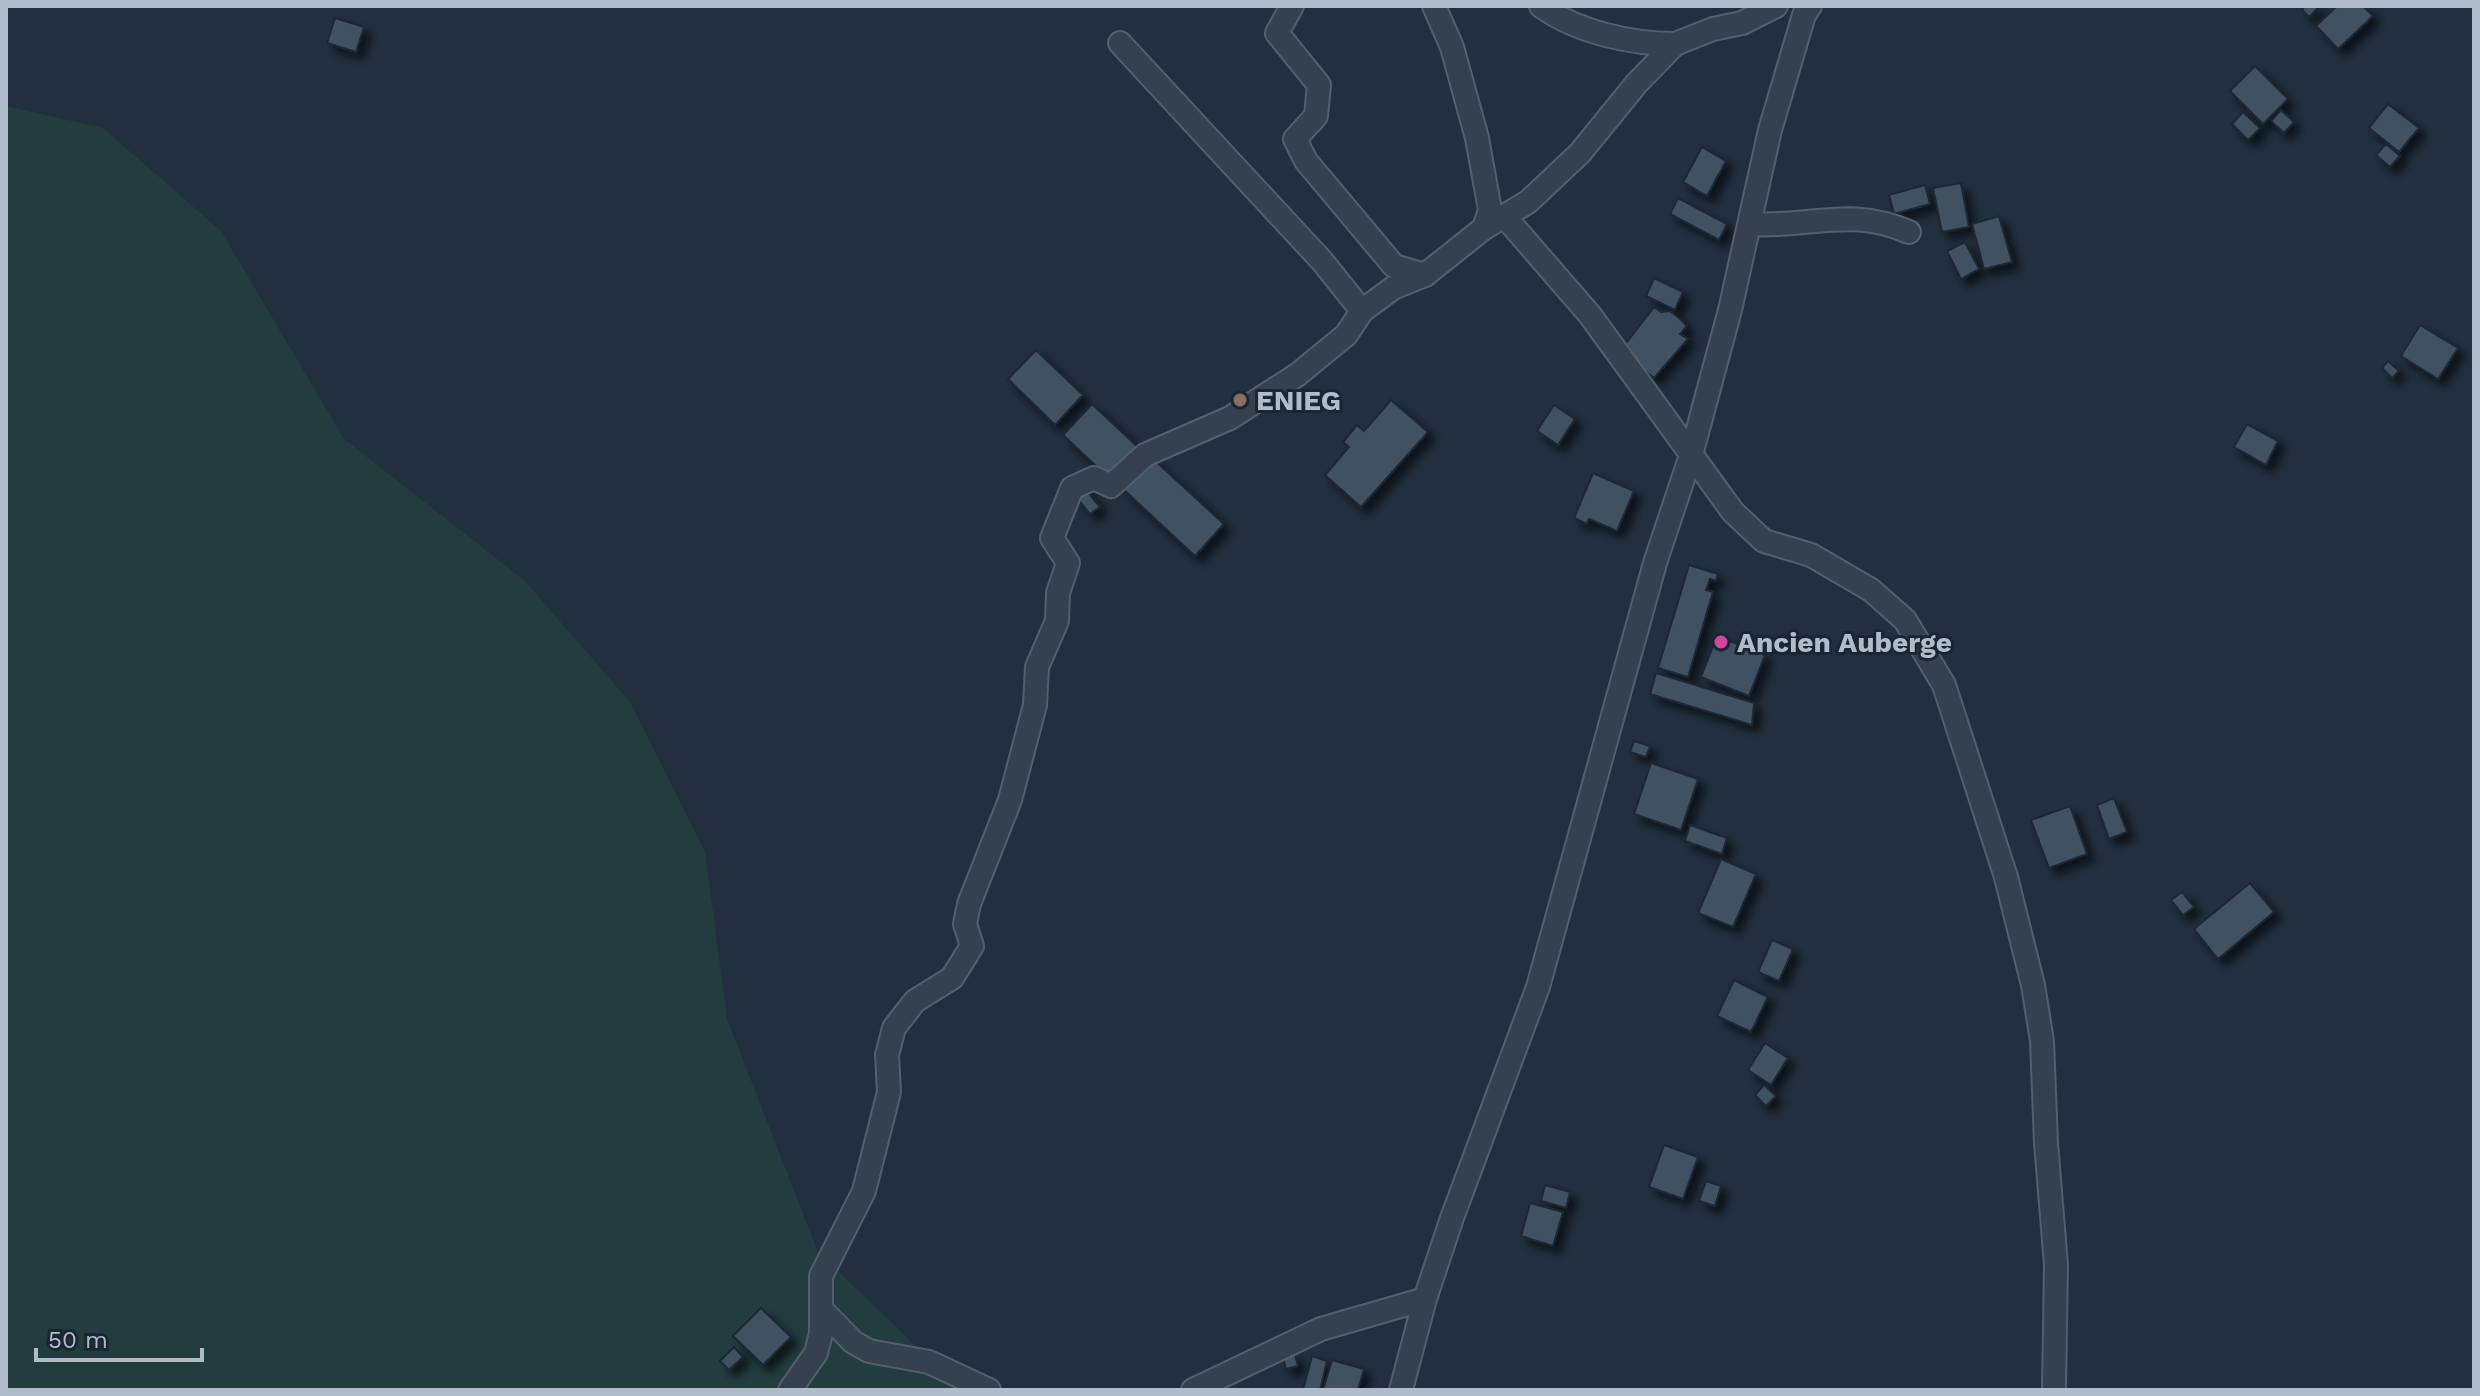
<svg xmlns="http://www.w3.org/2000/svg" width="2480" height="1396" font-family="'Work Sans',sans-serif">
  <defs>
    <filter id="shadow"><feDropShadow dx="7" dy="7" stdDeviation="4" flood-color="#0009"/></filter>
  </defs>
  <rect width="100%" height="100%" fill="#212f3e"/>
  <path fill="#233d3f" d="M 6,106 L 103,128 L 221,231 L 344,439 L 524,580 L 631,703 L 705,851 L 727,1019 L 818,1252 L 962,1390 L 6,1390 Z"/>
  <g fill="#415162" stroke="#1c2835" stroke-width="2" filter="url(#shadow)">
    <path d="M 2305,6 L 2318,6 L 2319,7 L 2309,17 L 2302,10 Z"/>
    <path d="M 2337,6 L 2363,6 L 2373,16 L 2338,49 L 2316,26 Z"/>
    <path d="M 335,18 L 364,27 L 356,52 L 327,43 Z"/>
    <path d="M 2255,66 L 2288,99 L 2263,124 L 2230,91 Z"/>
    <path d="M 2388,104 L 2419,128 L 2399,152 L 2369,128 Z"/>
    <path d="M 2281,110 L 2294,122 L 2284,133 L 2271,121 Z"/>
    <path d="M 2243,112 L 2260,128 L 2248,140 L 2232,124 Z"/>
    <path d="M 2386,144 L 2400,156 L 2390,167 L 2376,155 Z"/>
    <path d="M 1702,147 L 1726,161 L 1707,196 L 1683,182 Z"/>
    <path d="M 1961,183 L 1969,227 L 1942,232 L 1933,188 Z"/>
    <path d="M 1925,185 L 1930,204 L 1894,214 L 1889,195 Z"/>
    <path d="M 1678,198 L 1727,224 L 1719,240 L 1670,214 Z"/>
    <path d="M 1999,216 L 2012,262 L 1984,269 L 1972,224 Z"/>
    <path d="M 1965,242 L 1979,269 L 1961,279 L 1947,251 Z"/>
    <path d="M 1654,278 L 1683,292 L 1675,310 L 1646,296 Z"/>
    <path d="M 1654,307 L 1661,312 L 1670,311 L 1680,319 L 1687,326 L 1680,334 L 1688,339 L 1654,378 L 1620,351 Z"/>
    <path d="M 2420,325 L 2458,348 L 2438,379 L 2401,356 Z"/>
    <path d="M 1036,350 L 1083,395 L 1055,425 L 1008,379 Z"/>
    <path d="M 2388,361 L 2399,371 L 2392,378 L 2382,368 Z"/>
    <path d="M 1391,400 L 1428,432 L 1361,507 L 1325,475 L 1349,447 L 1343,442 L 1357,425 L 1364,431 Z"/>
    <path d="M 1092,404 L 1141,450 L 1112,481 L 1063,435 Z"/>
    <path d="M 1554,405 L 1575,419 L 1558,445 L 1537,431 Z"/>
    <path d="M 2247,424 L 2278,441 L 2266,465 L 2234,447 Z"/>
    <path d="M 1151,457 L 1224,524 L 1195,556 L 1123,489 Z"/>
    <path d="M 1593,473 L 1634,491 L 1617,531 L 1589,519 L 1587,524 L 1574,518 Z"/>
    <path d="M 1083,486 L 1100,507 L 1090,514 L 1074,494 Z"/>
    <path d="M 1689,565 L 1718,574 L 1716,581 L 1710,579 L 1706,590 L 1713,592 L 1688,677 L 1658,668 Z"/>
    <path d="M 1717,636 L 1765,655 L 1749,696 L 1701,677 Z"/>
    <path d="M 1656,673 L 1754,703 L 1752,725 L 1650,694 Z"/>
    <path d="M 1634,741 L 1650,746 L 1646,757 L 1630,752 Z"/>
    <path d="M 1651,763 L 1698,779 L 1681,830 L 1634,814 Z"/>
    <path d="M 2114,798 L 2127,832 L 2109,839 L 2097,805 Z"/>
    <path d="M 2070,806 L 2087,854 L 2049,868 L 2031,820 Z"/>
    <path d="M 1690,825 L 1727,838 L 1722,854 L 1685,841 Z"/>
    <path d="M 1721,859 L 1756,874 L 1733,927 L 1698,913 Z"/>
    <path d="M 2250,883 L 2274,912 L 2218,959 L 2194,929 Z"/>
    <path d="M 2182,892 L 2194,907 L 2183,915 L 2171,900 Z"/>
    <path d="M 1772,940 L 1793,949 L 1779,981 L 1758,972 Z"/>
    <path d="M 1734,980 L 1768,997 L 1751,1032 L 1717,1016 Z"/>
    <path d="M 1765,1043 L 1788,1058 L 1771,1085 L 1748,1070 Z"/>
    <path d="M 1764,1085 L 1776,1096 L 1766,1106 L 1755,1095 Z"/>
    <path d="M 1664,1145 L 1698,1157 L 1683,1199 L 1649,1187 Z"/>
    <path d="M 1706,1181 L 1721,1186 L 1715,1206 L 1699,1201 Z"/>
    <path d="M 1545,1185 L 1570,1192 L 1566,1208 L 1541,1201 Z"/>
    <path d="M 1530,1203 L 1563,1212 L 1553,1246 L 1521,1236 Z"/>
    <path d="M 761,1308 L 791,1337 L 763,1365 L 733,1336 Z"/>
    <path d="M 734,1347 L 743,1357 L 729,1370 L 720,1361 Z"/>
    <path d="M 1295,1354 L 1298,1366 L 1286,1369 L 1283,1357 Z"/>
    <path d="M 1312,1356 L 1327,1361 L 1320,1390 L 1303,1390 Z"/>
    <path d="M 1332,1360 L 1364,1369 L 1358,1390 L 1323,1390 Z"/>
  </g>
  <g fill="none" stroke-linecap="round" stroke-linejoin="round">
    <g stroke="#535f6c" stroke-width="26">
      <g id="minor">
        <path d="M 1292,6 L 1277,33 L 1319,85 L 1316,116 L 1295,139 L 1306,161 L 1394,266 L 1425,275"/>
        <path d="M 1434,6 L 1452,47 L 1477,138 L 1490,210 L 1484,228"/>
        <path d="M 1541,6 C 1577,32 1631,44 1675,44"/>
        <path d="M 1120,43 L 1322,261 L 1362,311"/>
        <path d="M 1506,218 L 1590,315 L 1733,512 L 1764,541 L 1811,555 L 1871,590 L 1905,620 L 1944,685 L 2006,877 L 2033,985 L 2042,1041 L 2046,1143 L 2056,1265 L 2054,1390"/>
        <path d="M 1750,224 C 1812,228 1848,206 1909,232"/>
        <path d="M 821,1309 L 853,1342 L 869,1351 L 929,1362 L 989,1390"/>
        <path d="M 790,1390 L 816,1353 L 821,1333 L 821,1276 L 864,1191 L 889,1092 L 887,1055 L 894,1028 L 915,1001 L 952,978 L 972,946 L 965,924 L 969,904 L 1010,800 L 1035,705 L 1037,667 L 1057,621 L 1058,593 L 1068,563 L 1052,538 L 1072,488 L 1094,478 L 1111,486 L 1145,455 L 1230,418 L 1297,375 L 1346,335 L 1362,311 L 1393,288 L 1425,275 L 1484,228 L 1528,202 L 1580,153 L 1637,83 L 1675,44 L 1713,29 L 1742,23 L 1776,6"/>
        <path d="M 1193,1390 L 1321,1329 L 1425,1299"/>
        <path d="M 1401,1390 L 1425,1299 L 1452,1218 L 1538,987 L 1655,563 L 1691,455 L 1730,310 L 1770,130 L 1804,15 L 1810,6"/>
      </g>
    </g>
    <use href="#minor" stroke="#35414e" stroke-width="22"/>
  </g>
  <circle fill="#8d6e63" stroke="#1a2633" stroke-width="3" cx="1240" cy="400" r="8"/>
  <circle fill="#d1479c" stroke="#1a2633" stroke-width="3" cx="1721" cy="642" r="8"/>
  <g text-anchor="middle" stroke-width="6" stroke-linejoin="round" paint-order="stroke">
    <g font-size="28" font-weight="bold" fill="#b0bcc9" stroke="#1a2633" text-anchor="start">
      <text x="1256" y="410">ENIEG</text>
      <text x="1737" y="652">Ancien Auberge</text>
    </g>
  </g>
  <rect width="2480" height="1396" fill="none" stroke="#b0bcc9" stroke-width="16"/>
  <path d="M36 1348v12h166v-12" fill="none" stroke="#b0bcc9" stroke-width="4"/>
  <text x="48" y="1348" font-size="24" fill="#b0bcc9" stroke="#1a2633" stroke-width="6" paint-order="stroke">50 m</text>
</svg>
